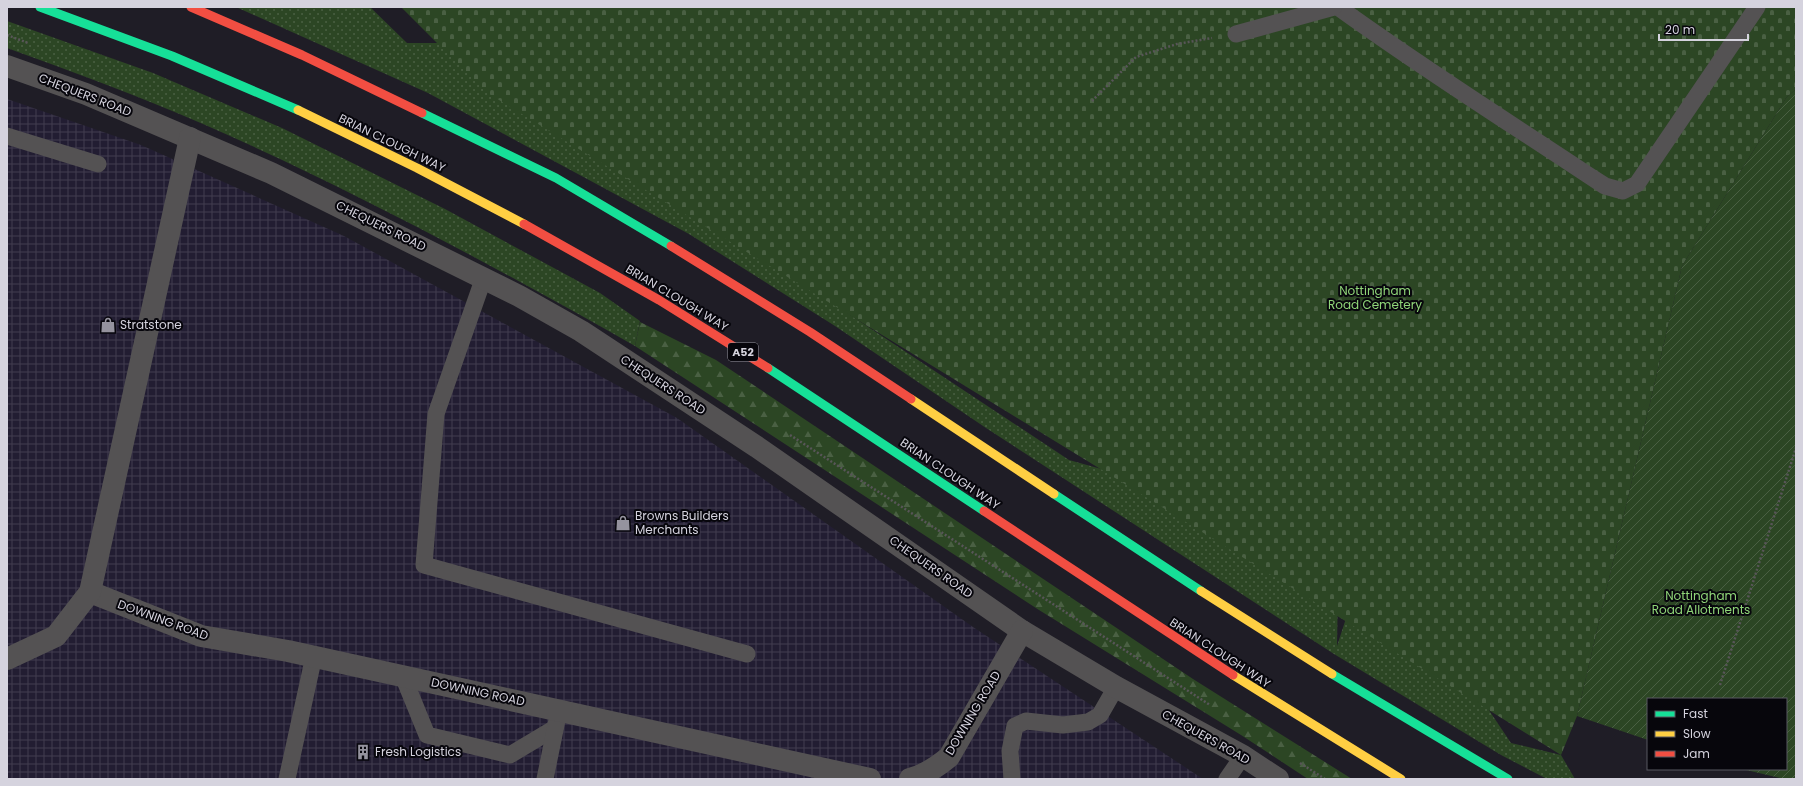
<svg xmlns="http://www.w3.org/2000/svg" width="1803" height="786" font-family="Poppins,sans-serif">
  <defs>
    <pattern id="industrial-grid" width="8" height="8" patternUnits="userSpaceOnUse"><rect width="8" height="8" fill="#221d32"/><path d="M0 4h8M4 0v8" fill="none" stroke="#413d4f"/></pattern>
    <pattern id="grass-dots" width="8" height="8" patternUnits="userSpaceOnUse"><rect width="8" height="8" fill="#2c4624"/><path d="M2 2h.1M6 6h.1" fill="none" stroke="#4a6043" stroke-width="1.8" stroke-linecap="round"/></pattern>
    <pattern id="forest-firs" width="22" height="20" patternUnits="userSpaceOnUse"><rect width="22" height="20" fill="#2c4624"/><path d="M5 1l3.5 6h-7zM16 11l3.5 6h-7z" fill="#4a6043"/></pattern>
    <pattern id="cemetery-stones" width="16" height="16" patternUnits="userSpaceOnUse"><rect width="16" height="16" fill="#2c4624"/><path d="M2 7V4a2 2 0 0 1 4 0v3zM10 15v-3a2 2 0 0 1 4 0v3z" fill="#4a6043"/></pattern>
    <pattern id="garden-furrows" width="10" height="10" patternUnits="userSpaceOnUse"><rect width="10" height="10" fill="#2c4624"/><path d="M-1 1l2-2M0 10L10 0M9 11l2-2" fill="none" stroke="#4a6043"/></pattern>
  </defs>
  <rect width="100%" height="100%" fill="#1f1d26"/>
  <path fill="url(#industrial-grid)" d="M 7,99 L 141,145 L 344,236 L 677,418 L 973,627 L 1203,779 L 7,779 Z"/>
  <g fill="url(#grass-dots)">
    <path d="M 236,7 L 370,7 L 407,43 L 487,43 L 698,214 L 1069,460 L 1339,535 L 1337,646 L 1350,606 L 1470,682 L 1511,743 L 1561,755 L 1575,779 L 1547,779 L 1501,755 L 1334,654 L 986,428 L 835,326 L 689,234 L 428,93 Z"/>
    <path d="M 7,21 L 153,73 L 282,128 L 445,209 L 600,293 L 640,321 L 635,346 C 494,266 351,189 203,124 C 139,96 73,72 7,48 Z"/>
  </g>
  <path fill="url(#forest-firs)" d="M 640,322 L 716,360 L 1193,679 L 1352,779 L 1308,779 L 1241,735 L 1039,610 L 635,346 Z"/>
  <path fill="url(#cemetery-stones)" d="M 401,7 L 1796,7 L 1796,89 L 1786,98 L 1682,266 L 1577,716 L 1561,755 L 1120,481 L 486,92 Z"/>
  <path fill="url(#garden-furrows)" d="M 1796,89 L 1796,779 L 1784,779 L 1742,769 L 1786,769 L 1786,699 L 1648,699 L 1648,740 L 1577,716 L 1682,266 L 1786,98 Z"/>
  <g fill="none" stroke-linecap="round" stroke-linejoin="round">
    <g stroke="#585658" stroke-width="2.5" stroke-dasharray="2 2" stroke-linecap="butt">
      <path d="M 7,35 L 28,43"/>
      <path d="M 1092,101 L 1136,57 L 1177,44 L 1212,38"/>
      <path d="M 790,435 L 1210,705"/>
      <path d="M 1720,685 L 1796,448"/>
      <path d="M 1300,763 L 1325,779"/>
    </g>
    <g stroke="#545253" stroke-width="17">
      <path d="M 1338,7 C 1418,65 1502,118 1585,173 L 1605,186 L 1623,191 L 1637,184 L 1757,7"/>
      <path d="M 1236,34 L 1334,7"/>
      <path d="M 7,136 L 98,164"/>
      <path d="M 484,277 L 436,414 L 424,565 L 747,654"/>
      <path d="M 403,676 L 427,735 L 510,755 L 555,728"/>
      <path d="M 287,779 L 314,656"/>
      <path d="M 545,779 L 557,720"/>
      <path d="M 1012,779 L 1010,751 L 1015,726 L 1026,721 L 1063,725 L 1088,722 L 1100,715 L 1116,687"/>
      <path d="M 1227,779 L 1243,756"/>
    </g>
    <g stroke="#545253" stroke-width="22">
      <path d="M 7,66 L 86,94 L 271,173 L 519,296 L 581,331 L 757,447 L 1022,631 L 1116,687 L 1243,756 L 1278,779"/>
      <path d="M 90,592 L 201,636 L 288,651 L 870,779"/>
      <path d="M 7,659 L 56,636 L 90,592 L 190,138"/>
      <path d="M 910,779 C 925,775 937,767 949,757 L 1022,631"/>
    </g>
    <g stroke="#16e098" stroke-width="9">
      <path d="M 40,7 L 172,56 L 298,110"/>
      <path d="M 422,113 L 556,178 L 671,246"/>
      <path d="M 768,368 L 984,511"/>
      <path d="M 1054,494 L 1201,591"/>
      <path d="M 1332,674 L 1508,779"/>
    </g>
    <g stroke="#ffcf43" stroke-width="9">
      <path d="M 298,110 L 417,168 L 524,224"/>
      <path d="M 911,399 L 1054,494"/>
      <path d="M 1201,591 L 1332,674"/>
      <path d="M 1233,675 L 1401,779"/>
    </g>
    <g stroke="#f24e42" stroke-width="9">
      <path d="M 191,7 L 302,55 L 422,113"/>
      <path d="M 524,224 L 659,300 L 768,368"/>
      <path d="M 671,246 L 810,332 L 911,399"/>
      <path d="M 984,511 L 1233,675"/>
    </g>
  </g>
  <defs>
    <g id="shop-bare" transform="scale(1.2)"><path d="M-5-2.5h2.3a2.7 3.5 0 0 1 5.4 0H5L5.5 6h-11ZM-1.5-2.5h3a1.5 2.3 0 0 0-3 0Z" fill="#95939e" stroke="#07060c" stroke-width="2.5" paint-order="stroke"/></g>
    <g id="building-bare" transform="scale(1.2)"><path d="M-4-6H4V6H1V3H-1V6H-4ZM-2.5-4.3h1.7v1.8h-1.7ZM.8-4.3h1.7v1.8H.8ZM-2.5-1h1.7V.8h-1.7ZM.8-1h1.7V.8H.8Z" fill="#95939e" stroke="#07060c" stroke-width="2.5" paint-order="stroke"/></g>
  </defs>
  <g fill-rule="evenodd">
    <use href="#shop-bare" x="108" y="325"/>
    <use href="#shop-bare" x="623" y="523"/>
    <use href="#building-bare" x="363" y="752"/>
  </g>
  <g text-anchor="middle" stroke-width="4" stroke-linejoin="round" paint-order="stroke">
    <rect fill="#07060c" stroke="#97969f" stroke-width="1" x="728" y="343" width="30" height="18" rx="3"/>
    <g font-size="11" font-weight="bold" fill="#d5d3de">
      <text x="743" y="356">A52</text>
    </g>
    <g font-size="12" fill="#d5d3de" stroke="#07060c">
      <text transform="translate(85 95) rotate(21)" y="4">CHEQUERS ROAD</text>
      <text transform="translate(392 143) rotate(26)" y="4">BRIAN CLOUGH WAY</text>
      <text transform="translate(381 226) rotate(26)" y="4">CHEQUERS ROAD</text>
      <text transform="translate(677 298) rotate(31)" y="4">BRIAN CLOUGH WAY</text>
      <text transform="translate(663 385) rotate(33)" y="4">CHEQUERS ROAD</text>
      <text transform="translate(950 474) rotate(34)" y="4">BRIAN CLOUGH WAY</text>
      <text transform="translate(931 567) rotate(35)" y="4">CHEQUERS ROAD</text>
      <text transform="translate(163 620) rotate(20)" y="4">DOWNING ROAD</text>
      <text transform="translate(1220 653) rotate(33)" y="4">BRIAN CLOUGH WAY</text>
      <text transform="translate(478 692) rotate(12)" y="4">DOWNING ROAD</text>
      <text transform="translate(973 713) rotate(-59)" y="4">DOWNING ROAD</text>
      <text transform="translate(1206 737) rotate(29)" y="4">CHEQUERS ROAD</text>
    </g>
    <g font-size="12" fill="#90d679" stroke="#07060c">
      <text x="1375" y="295">Nottingham<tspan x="1375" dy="14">Road Cemetery</tspan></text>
      <text x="1701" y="600">Nottingham<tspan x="1701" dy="14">Road Allotments</tspan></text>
    </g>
    <g font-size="12" fill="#d5d3de" stroke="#07060c" text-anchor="start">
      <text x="120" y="329">Stratstone</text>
      <text x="635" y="520">Browns Builders<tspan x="635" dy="14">Merchants</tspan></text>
      <text x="375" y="756">Fresh Logistics</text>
    </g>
  </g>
  <rect width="1803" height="786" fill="none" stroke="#d5d3de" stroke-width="16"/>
  <rect x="1647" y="698" width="140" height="72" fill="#07060c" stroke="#595860"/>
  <rect x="1655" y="711" width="20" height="6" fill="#16e098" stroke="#595860"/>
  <text x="1683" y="718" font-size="12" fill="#d5d3de">Fast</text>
  <rect x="1655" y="731" width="20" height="6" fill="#ffcf43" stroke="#595860"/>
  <text x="1683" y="738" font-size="12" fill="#d5d3de">Slow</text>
  <rect x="1655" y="751" width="20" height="6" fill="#f24e42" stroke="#595860"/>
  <text x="1683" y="758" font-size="12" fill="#d5d3de">Jam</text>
  <path d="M1659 34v6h89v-6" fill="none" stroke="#d5d3de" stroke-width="2"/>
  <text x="1665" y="34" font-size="12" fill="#d5d3de" stroke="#07060c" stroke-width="3" paint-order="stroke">20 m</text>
</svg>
